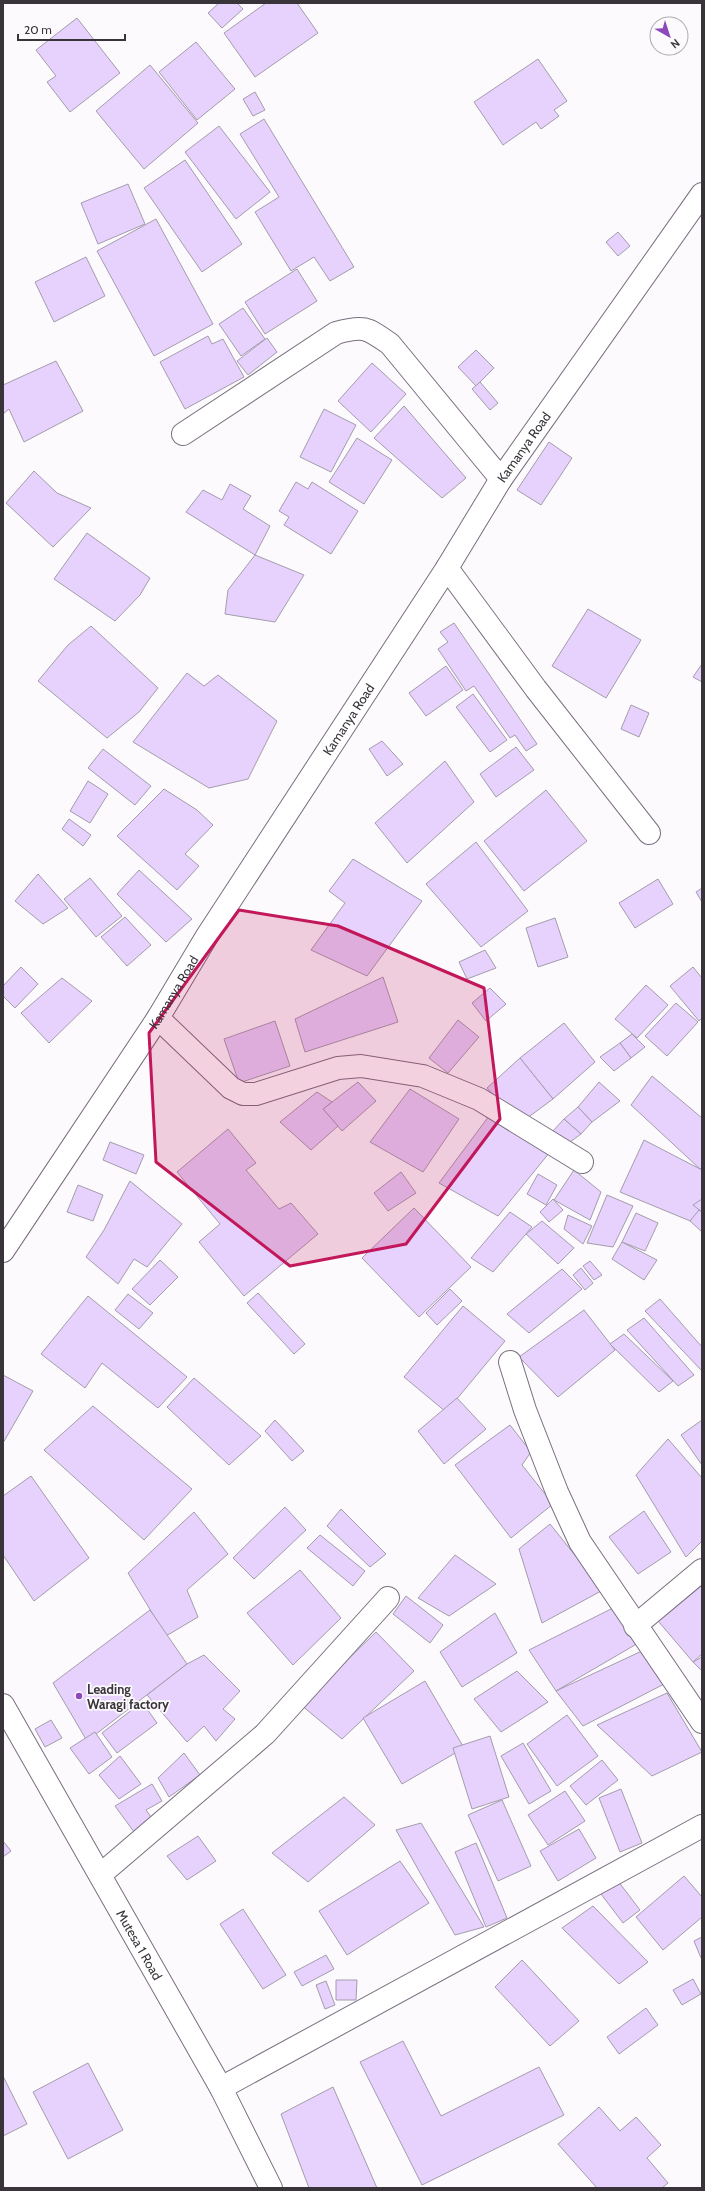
<svg xmlns="http://www.w3.org/2000/svg" width="705" height="2191" font-family="Cabin,sans-serif">
  <rect width="100%" height="100%" fill="#fcfafd"/>
  <g fill="#e6d2fc" stroke="#a49cad">
    <path d="M 219,3 L 237,3 L 243,9 L 222,28 L 208,13 Z"/>
    <path d="M 266,3 L 297,3 L 318,33 L 255,77 L 224,33 Z"/>
    <path d="M 77,18 L 120,73 L 70,112 L 47,82 L 56,76 L 36,50 Z"/>
    <path d="M 196,42 L 235,89 L 197,120 L 159,72 Z"/>
    <path d="M 538,59 L 567,101 L 554,110 L 559,116 L 541,129 L 536,122 L 503,145 L 474,102 Z"/>
    <path d="M 150,65 L 198,123 L 144,169 L 96,111 Z"/>
    <path d="M 255,92 L 265,110 L 253,116 L 243,99 Z"/>
    <path d="M 264,119 L 354,267 L 330,281 L 314,257 L 291,271 L 255,212 L 279,197 L 240,134 Z"/>
    <path d="M 219,126 L 270,192 L 236,219 L 185,152 Z"/>
    <path d="M 185,160 L 242,244 L 202,272 L 144,188 Z"/>
    <path d="M 128,184 L 145,224 L 98,244 L 81,203 Z"/>
    <path d="M 156,219 L 213,324 L 154,356 L 97,251 Z"/>
    <path d="M 618,232 L 630,246 L 618,256 L 606,242 Z"/>
    <path d="M 86,257 L 105,296 L 54,322 L 35,282 Z"/>
    <path d="M 297,269 L 317,301 L 265,334 L 245,302 Z"/>
    <path d="M 243,308 L 265,339 L 241,356 L 219,324 Z"/>
    <path d="M 208,336 L 212,344 L 223,339 L 244,377 L 185,409 L 160,362 Z"/>
    <path d="M 267,338 L 277,352 L 248,375 L 237,361 Z"/>
    <path d="M 476,350 L 494,368 L 476,386 L 458,367 Z"/>
    <path d="M 56,361 L 83,411 L 24,442 L 9,409 L 3,414 L 3,385 Z"/>
    <path d="M 372,363 L 406,394 L 371,432 L 338,401 Z"/>
    <path d="M 480,382 L 498,403 L 490,410 L 472,389 Z"/>
    <path d="M 404,406 L 466,478 L 442,498 L 374,438 Z"/>
    <path d="M 324,409 L 356,425 L 331,472 L 300,457 Z"/>
    <path d="M 357,438 L 392,460 L 364,504 L 329,482 Z"/>
    <path d="M 549,442 L 572,458 L 541,505 L 517,490 Z"/>
    <path d="M 34,471 L 57,493 L 91,508 L 53,547 L 6,503 Z"/>
    <path d="M 296,482 L 308,489 L 312,482 L 358,511 L 331,554 L 284,525 L 289,517 L 279,511 Z"/>
    <path d="M 230,484 L 251,496 L 243,509 L 270,526 L 255,555 L 186,512 L 203,490 L 222,500 Z"/>
    <path d="M 87,533 L 150,578 L 140,595 L 115,621 L 54,579 Z"/>
    <path d="M 255,555 L 304,575 L 275,622 L 225,614 L 228,590 Z"/>
    <path d="M 588,609 L 641,640 L 606,698 L 552,666 Z"/>
    <path d="M 454,623 L 537,744 L 526,751 L 515,735 L 510,738 L 474,686 L 466,691 L 438,649 L 448,642 L 440,632 Z"/>
    <path d="M 91,626 L 158,688 L 139,712 L 107,738 L 38,681 L 68,645 Z"/>
    <path d="M 702,664 L 702,682 L 693,677 Z"/>
    <path d="M 446,666 L 463,690 L 426,716 L 409,693 Z"/>
    <path d="M 187,673 L 204,686 L 218,675 L 277,721 L 248,779 L 209,788 L 133,742 Z"/>
    <path d="M 473,694 L 507,740 L 490,752 L 456,707 Z"/>
    <path d="M 631,705 L 649,713 L 639,737 L 621,729 Z"/>
    <path d="M 382,741 L 403,764 L 387,776 L 369,749 Z"/>
    <path d="M 516,747 L 534,770 L 496,797 L 480,774 Z"/>
    <path d="M 103,749 L 151,786 L 135,805 L 88,768 Z"/>
    <path d="M 445,761 L 474,802 L 407,863 L 375,823 Z"/>
    <path d="M 88,781 L 108,794 L 90,823 L 70,811 Z"/>
    <path d="M 164,789 L 197,810 L 213,825 L 185,854 L 199,866 L 177,890 L 117,836 Z"/>
    <path d="M 546,790 L 587,841 L 524,891 L 484,841 Z"/>
    <path d="M 69,819 L 91,835 L 83,846 L 62,829 Z"/>
    <path d="M 476,842 L 528,911 L 481,947 L 426,884 Z"/>
    <path d="M 353,859 L 422,901 L 367,976 L 311,950 L 345,903 L 329,891 Z"/>
    <path d="M 139,870 L 192,919 L 166,942 L 117,894 Z"/>
    <path d="M 38,874 L 68,908 L 43,924 L 15,901 Z"/>
    <path d="M 90,878 L 122,916 L 96,937 L 64,899 Z"/>
    <path d="M 658,879 L 673,904 L 635,928 L 619,903 Z"/>
    <path d="M 702,888 L 702,902 L 696,892 Z"/>
    <path d="M 125,917 L 151,945 L 127,966 L 101,937 Z"/>
    <path d="M 555,918 L 568,957 L 538,967 L 526,928 Z"/>
    <path d="M 485,950 L 496,968 L 467,979 L 459,962 Z"/>
    <path d="M 21,967 L 38,984 L 15,1008 L 3,996 L 3,986 Z"/>
    <path d="M 693,967 L 702,978 L 702,1018 L 699,1021 L 670,986 Z"/>
    <path d="M 383,977 L 398,1022 L 305,1052 L 295,1019 Z"/>
    <path d="M 62,978 L 92,1001 L 49,1043 L 21,1013 Z"/>
    <path d="M 646,985 L 668,1005 L 637,1038 L 615,1019 Z"/>
    <path d="M 490,988 L 506,1004 L 486,1021 L 472,1003 Z"/>
    <path d="M 676,1003 L 698,1022 L 667,1056 L 645,1036 Z"/>
    <path d="M 458,1020 L 479,1037 L 448,1073 L 429,1058 Z"/>
    <path d="M 275,1021 L 290,1066 L 239,1083 L 224,1039 Z"/>
    <path d="M 564,1023 L 595,1062 L 553,1099 L 520,1058 Z"/>
    <path d="M 632,1034 L 645,1047 L 631,1058 L 620,1043 Z"/>
    <path d="M 620,1043 L 631,1058 L 614,1071 L 600,1057 Z"/>
    <path d="M 520,1058 L 553,1099 L 519,1124 L 487,1088 Z"/>
    <path d="M 652,1076 L 702,1118 L 702,1167 L 700,1169 L 631,1105 Z"/>
    <path d="M 358,1082 L 376,1101 L 342,1131 L 323,1109 Z"/>
    <path d="M 599,1082 L 620,1101 L 592,1122 L 578,1107 Z"/>
    <path d="M 410,1089 L 459,1119 L 423,1172 L 370,1142 Z"/>
    <path d="M 317,1092 L 332,1102 L 323,1109 L 338,1126 L 311,1150 L 280,1122 Z"/>
    <path d="M 578,1107 L 592,1122 L 581,1134 L 564,1119 Z"/>
    <path d="M 489,1116 L 554,1147 L 498,1216 L 439,1183 Z"/>
    <path d="M 564,1119 L 581,1134 L 566,1145 L 552,1132 Z"/>
    <path d="M 228,1129 L 256,1163 L 246,1170 L 279,1209 L 291,1203 L 318,1234 L 244,1296 L 199,1242 L 220,1224 L 177,1172 Z"/>
    <path d="M 644,1140 L 702,1170 L 702,1221 L 700,1225 L 620,1192 Z"/>
    <path d="M 110,1142 L 144,1155 L 136,1174 L 103,1160 Z"/>
    <path d="M 574,1170 L 601,1192 L 590,1220 L 554,1200 Z"/>
    <path d="M 401,1172 L 416,1193 L 388,1211 L 374,1193 Z"/>
    <path d="M 538,1174 L 557,1185 L 546,1205 L 527,1194 Z"/>
    <path d="M 130,1181 L 182,1224 L 147,1267 L 134,1259 L 118,1284 L 86,1257 L 104,1230 Z"/>
    <path d="M 78,1185 L 103,1195 L 93,1221 L 67,1212 Z"/>
    <path d="M 607,1195 L 633,1206 L 613,1247 L 587,1243 Z"/>
    <path d="M 553,1199 L 563,1210 L 549,1222 L 540,1212 Z"/>
    <path d="M 702,1199 L 702,1212 L 693,1205 Z"/>
    <path d="M 414,1208 L 471,1267 L 419,1317 L 362,1258 Z"/>
    <path d="M 699,1210 L 702,1212 L 702,1232 L 690,1221 Z"/>
    <path d="M 510,1212 L 532,1227 L 493,1272 L 471,1258 Z"/>
    <path d="M 636,1213 L 658,1223 L 645,1251 L 622,1242 Z"/>
    <path d="M 568,1215 L 592,1226 L 583,1244 L 564,1229 Z"/>
    <path d="M 542,1221 L 574,1248 L 558,1264 L 526,1234 Z"/>
    <path d="M 622,1242 L 657,1260 L 644,1280 L 612,1259 Z"/>
    <path d="M 160,1260 L 178,1277 L 150,1305 L 132,1289 Z"/>
    <path d="M 590,1261 L 602,1275 L 594,1280 L 583,1266 Z"/>
    <path d="M 581,1268 L 593,1283 L 585,1290 L 573,1275 Z"/>
    <path d="M 562,1269 L 582,1289 L 529,1333 L 507,1314 Z"/>
    <path d="M 450,1289 L 462,1301 L 437,1325 L 426,1313 Z"/>
    <path d="M 258,1293 L 305,1344 L 294,1354 L 247,1303 Z"/>
    <path d="M 128,1294 L 153,1313 L 139,1329 L 115,1310 Z"/>
    <path d="M 88,1296 L 187,1377 L 158,1408 L 102,1363 L 85,1388 L 41,1354 Z"/>
    <path d="M 660,1299 L 702,1347 L 702,1371 L 645,1311 Z"/>
    <path d="M 463,1306 L 505,1341 L 446,1412 L 404,1377 Z"/>
    <path d="M 584,1310 L 615,1350 L 558,1397 L 519,1357 Z"/>
    <path d="M 644,1318 L 694,1375 L 678,1386 L 627,1330 Z"/>
    <path d="M 624,1334 L 673,1381 L 659,1392 L 610,1344 Z"/>
    <path d="M 3,1375 L 33,1391 L 3,1443 Z"/>
    <path d="M 194,1378 L 261,1436 L 229,1465 L 167,1407 Z"/>
    <path d="M 457,1398 L 486,1429 L 444,1464 L 418,1431 Z"/>
    <path d="M 93,1406 L 192,1489 L 144,1540 L 44,1450 Z"/>
    <path d="M 275,1420 L 304,1451 L 292,1461 L 265,1431 Z"/>
    <path d="M 702,1420 L 702,1465 L 681,1435 Z"/>
    <path d="M 510,1425 L 531,1452 L 522,1465 L 553,1504 L 511,1538 L 455,1465 Z"/>
    <path d="M 668,1439 L 702,1478 L 702,1541 L 686,1557 L 636,1475 Z"/>
    <path d="M 31,1476 L 89,1558 L 34,1601 L 3,1555 L 3,1496 Z"/>
    <path d="M 285,1507 L 306,1530 L 254,1579 L 233,1558 Z"/>
    <path d="M 341,1509 L 386,1554 L 370,1567 L 327,1526 Z"/>
    <path d="M 644,1511 L 671,1552 L 638,1574 L 609,1537 Z"/>
    <path d="M 194,1512 L 228,1554 L 187,1590 L 198,1617 L 166,1636 L 128,1573 Z"/>
    <path d="M 550,1524 L 603,1590 L 542,1623 L 519,1549 Z"/>
    <path d="M 320,1535 L 365,1571 L 353,1586 L 307,1548 Z"/>
    <path d="M 455,1555 L 496,1584 L 449,1616 L 418,1598 Z"/>
    <path d="M 300,1570 L 341,1618 L 293,1665 L 247,1613 Z"/>
    <path d="M 696,1579 L 702,1587 L 702,1654 L 693,1662 L 653,1615 Z"/>
    <path d="M 406,1596 L 443,1625 L 430,1643 L 393,1614 Z"/>
    <path d="M 617,1606 L 640,1642 L 556,1691 L 529,1650 Z"/>
    <path d="M 150,1610 L 187,1664 L 87,1741 L 53,1683 Z"/>
    <path d="M 495,1613 L 517,1653 L 462,1687 L 440,1652 Z"/>
    <path d="M 376,1632 L 414,1671 L 342,1739 L 301,1705 Z"/>
    <path d="M 644,1650 L 668,1682 L 583,1726 L 556,1691 Z"/>
    <path d="M 204,1655 L 240,1691 L 223,1709 L 235,1719 L 216,1741 L 204,1726 L 187,1742 L 147,1695 L 187,1664 Z"/>
    <path d="M 702,1657 L 702,1671 L 693,1662 Z"/>
    <path d="M 517,1671 L 548,1702 L 501,1732 L 474,1699 Z"/>
    <path d="M 425,1681 L 464,1748 L 402,1784 L 363,1718 Z"/>
    <path d="M 667,1693 L 702,1752 L 652,1776 L 597,1725 Z"/>
    <path d="M 142,1702 L 157,1723 L 117,1753 L 102,1733 Z"/>
    <path d="M 567,1715 L 598,1756 L 557,1786 L 527,1744 Z"/>
    <path d="M 51,1720 L 62,1738 L 45,1747 L 35,1729 Z"/>
    <path d="M 95,1732 L 112,1757 L 89,1774 L 70,1748 Z"/>
    <path d="M 490,1736 L 509,1797 L 472,1809 L 453,1748 Z"/>
    <path d="M 523,1743 L 551,1791 L 529,1804 L 501,1756 Z"/>
    <path d="M 184,1753 L 200,1775 L 169,1797 L 158,1778 Z"/>
    <path d="M 120,1756 L 141,1784 L 119,1799 L 99,1775 Z"/>
    <path d="M 602,1760 L 618,1780 L 586,1805 L 570,1786 Z"/>
    <path d="M 152,1784 L 162,1801 L 146,1810 L 154,1821 L 134,1832 L 115,1806 Z"/>
    <path d="M 621,1789 L 642,1843 L 620,1852 L 599,1798 Z"/>
    <path d="M 565,1791 L 585,1821 L 548,1845 L 528,1815 Z"/>
    <path d="M 344,1797 L 375,1825 L 308,1882 L 272,1853 Z"/>
    <path d="M 502,1800 L 531,1866 L 498,1881 L 468,1815 Z"/>
    <path d="M 421,1823 L 484,1927 L 455,1935 L 396,1830 Z"/>
    <path d="M 579,1829 L 596,1858 L 558,1881 L 540,1851 Z"/>
    <path d="M 198,1836 L 216,1861 L 187,1880 L 167,1856 Z"/>
    <path d="M 3,1841 L 11,1851 L 3,1857 Z"/>
    <path d="M 476,1843 L 507,1918 L 486,1927 L 455,1852 Z"/>
    <path d="M 400,1861 L 429,1903 L 347,1955 L 319,1911 Z"/>
    <path d="M 684,1876 L 702,1897 L 702,1917 L 663,1950 L 636,1917 Z"/>
    <path d="M 618,1881 L 640,1910 L 623,1923 L 601,1894 Z"/>
    <path d="M 593,1906 L 648,1962 L 619,1984 L 562,1928 Z"/>
    <path d="M 243,1909 L 286,1975 L 263,1989 L 220,1924 Z"/>
    <path d="M 702,1937 L 702,1957 L 701,1958 L 694,1941 Z"/>
    <path d="M 326,1955 L 334,1969 L 302,1986 L 294,1972 Z"/>
    <path d="M 522,1960 L 579,2021 L 550,2046 L 495,1987 Z"/>
    <path d="M 693,1979 L 701,1994 L 682,2005 L 673,1990 Z"/>
    <path d="M 336,1980 L 357,1980 L 356,2000 L 336,2000 Z"/>
    <path d="M 326,1981 L 335,2005 L 325,2009 L 316,1985 Z"/>
    <path d="M 646,2008 L 658,2025 L 619,2054 L 607,2037 Z"/>
    <path d="M 403,2041 L 441,2116 L 539,2067 L 564,2115 L 422,2185 L 360,2062 Z"/>
    <path d="M 88,2063 L 123,2130 L 68,2159 L 33,2092 Z"/>
    <path d="M 3,2076 L 27,2124 L 3,2136 Z"/>
    <path d="M 333,2087 L 377,2188 L 309,2188 L 281,2114 Z"/>
    <path d="M 599,2107 L 620,2131 L 636,2117 L 661,2145 L 647,2158 L 668,2183 L 662,2188 L 597,2188 L 558,2144 Z"/>
  </g>
  <g fill="none" stroke-linecap="round" stroke-linejoin="round">
    <g stroke="#796f7f" stroke-width="24">
      <g id="minor">
        <path d="M 183,434 L 336,333 C 364,325 367,328 390,344 L 501,479"/>
        <path d="M 447,568 L 536,689 L 649,833"/>
        <path d="M 158,1018 L 231,1088 L 243,1094 L 256,1094 L 338,1068 L 361,1066 L 423,1076 L 479,1099 L 582,1162"/>
        <path id="s1" d="M 3,1251 L 158,1018 L 207,936 L 447,568 L 501,479 L 702,194"/>
        <path d="M 510,1362 L 525,1410 L 557,1492 L 580,1542 L 702,1722"/>
        <path d="M 635,1626 L 702,1570"/>
        <path id="s2" d="M 3,1705 L 221,2088 L 271,2188"/>
        <path d="M 100,1875 L 265,1734 L 388,1598"/>
        <path d="M 221,2088 L 702,1826"/>
      </g>
    </g>
    <use href="#minor" stroke="#fff" stroke-width="22"/>
  </g>
  <path fill="#c2185b" fill-opacity="0.2" stroke="#c2185b" stroke-width="3" stroke-linejoin="round" d="M 239,910 L 338,926 L 484,988 L 500,1119 L 406,1244 L 290,1266 L 156,1162 L 149,1033 Z"/>
  <circle fill="#8d48bb" stroke="#fcfafd" stroke-width="1.5" cx="79" cy="1696" r="4"/>
  <g text-anchor="middle" stroke-width="3.5" stroke-linejoin="round" paint-order="stroke">
    <g font-size="13" fill="#38343a" stroke="#fcfafd">
      <text dy="5" stroke="none"><textPath href="#s1" startOffset="958">Kamanya Road</textPath></text>
      <text dy="5" stroke="none"><textPath href="#s1" startOffset="634">Kamanya Road</textPath></text>
      <text dy="5" stroke="none"><textPath href="#s1" startOffset="310">Kamanya Road</textPath></text>
      <text dy="5" stroke="none"><textPath href="#s2" startOffset="276">Mutesa 1 Road</textPath></text>
    </g>
    <g font-size="13" font-weight="bold" fill="#38343a" stroke="#fcfafd" text-anchor="start">
      <text x="87" y="1694">Leading<tspan x="87" dy="15">Waragi factory</tspan></text>
    </g>
  </g>
  <rect width="705" height="2191" fill="none" stroke="#38343a" stroke-width="8"/>
  <g transform="translate(669 36) rotate(141)"><circle r="19" fill="#fcfafd" stroke="#aeabaf"/>
  <path d="M0-3L7 15L0 10L-7 15Z" fill="#8d48bb"/>
  <text y="-6" font-size="11" font-weight="bold" text-anchor="middle" fill="#38343a">N</text>
  </g>
  <path d="M18 34v6h107v-6" fill="none" stroke="#38343a" stroke-width="2"/>
  <text x="24" y="34" font-size="12" fill="#38343a" stroke="#fcfafd" stroke-width="3" paint-order="stroke">20 m</text>
</svg>
